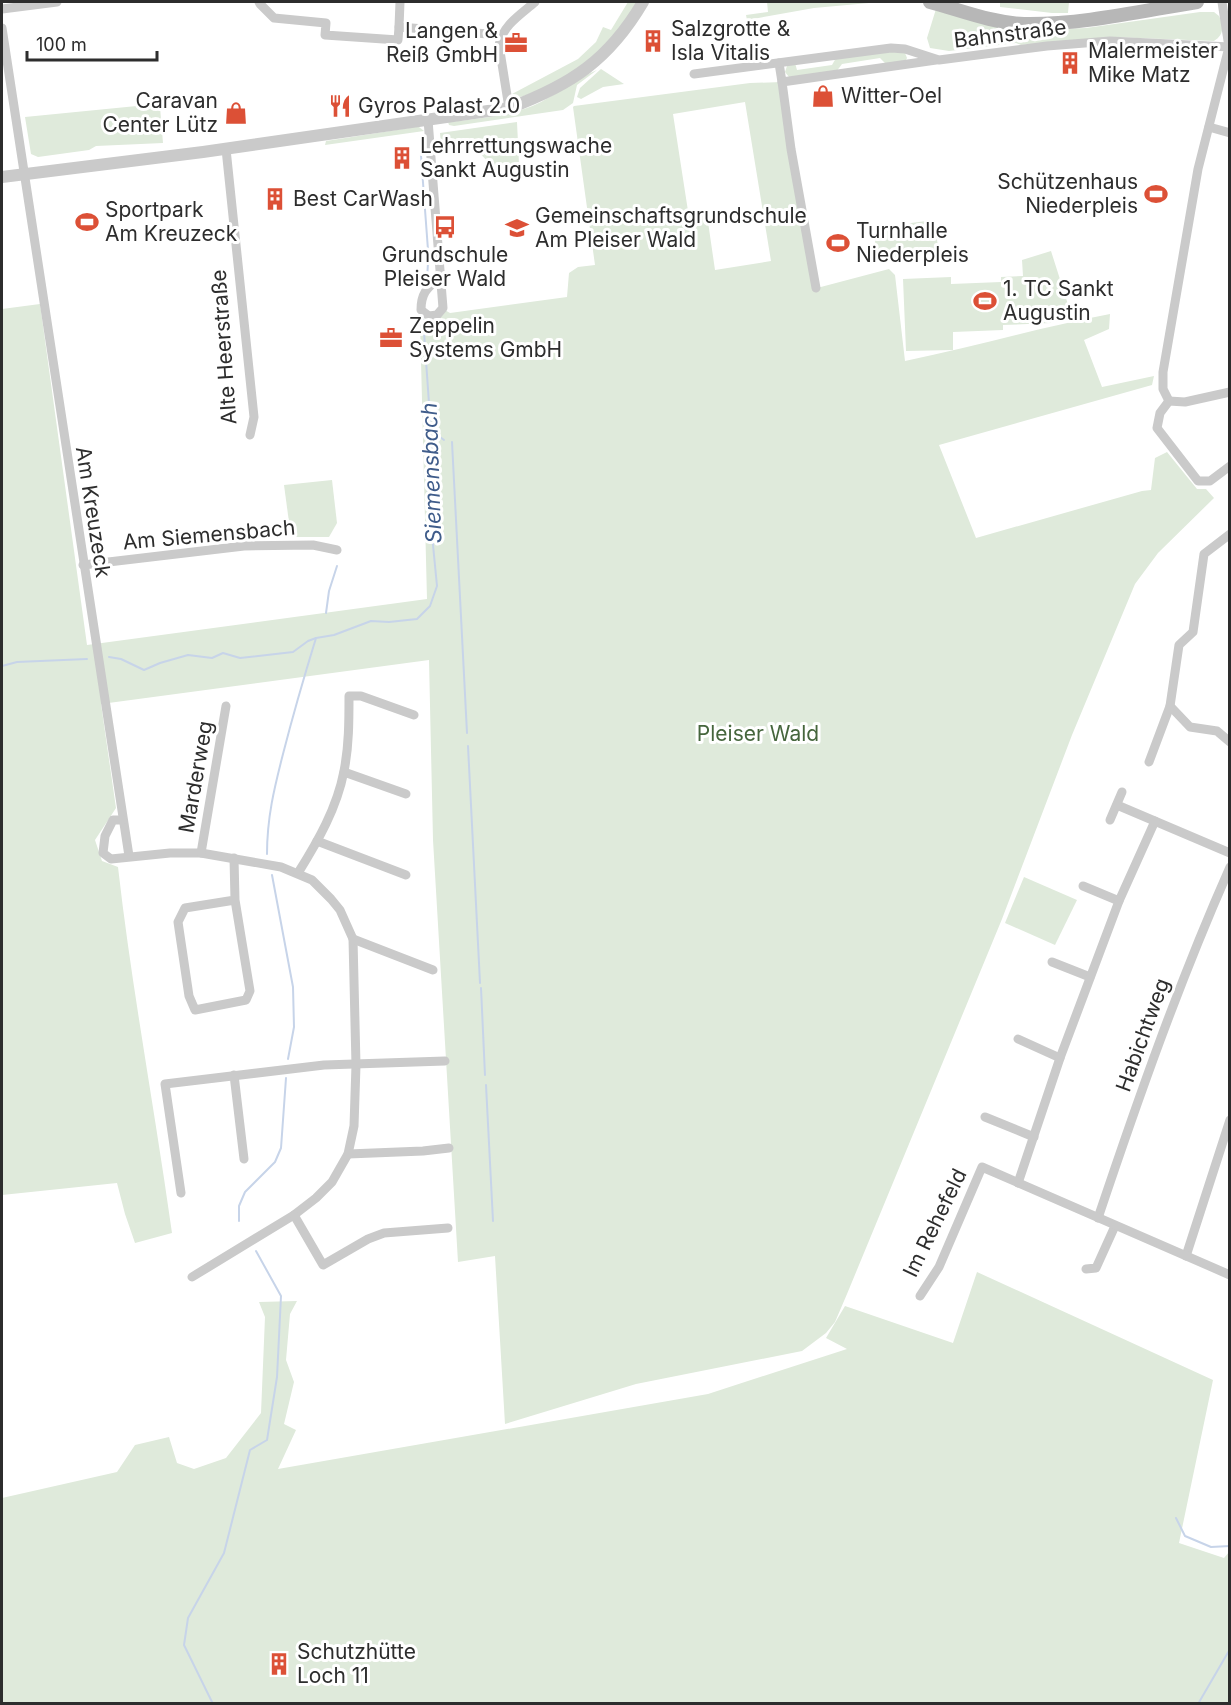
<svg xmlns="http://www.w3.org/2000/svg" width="1231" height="1705" font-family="Inter,sans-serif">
  <rect width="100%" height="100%" fill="#fff"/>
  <g fill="#dfeadb" fill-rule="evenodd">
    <path d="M 628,2 L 638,2 C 629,14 620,28 610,40 C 589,65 551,88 520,97 L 512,94 L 578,59 L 596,42 L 603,27 L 611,30 Z"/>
    <path d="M 767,2 L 880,2 L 814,8 L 747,20 L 746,15 L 768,12 Z"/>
    <path d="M 1000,2 L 1069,2 L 1068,13 L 1052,13 L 1000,7 Z"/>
    <path d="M 936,9 L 1037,30 L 1086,28 L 1200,12 L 1214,12 L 1219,16 C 1224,26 1224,35 1214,41 L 1113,37 L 1021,45 L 1016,43 L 949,51 L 930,48 L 927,38 Z"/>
    <path d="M 881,51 L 905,53 L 907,58 L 906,60 L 887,65 L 880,58 L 842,64 L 836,72 L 789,77 L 785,72 L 787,66 L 795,63 L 797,70 L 832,65 L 836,58 Z"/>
    <path d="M 601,69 L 624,84 L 603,87 L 581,99 L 577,97 L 580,88 Z"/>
    <path d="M 597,70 L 577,85 L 573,103 L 563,110 L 454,126 L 449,125 L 448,122 L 451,122 C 481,118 513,116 541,102 C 560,92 578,78 597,70 Z"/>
    <path d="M 782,82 L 817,288 L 889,269 L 895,275 L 905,361 C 974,347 1041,327 1110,314 L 1109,329 L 1084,340 L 1102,387 L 1154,376 L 1152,385 L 939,445 L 976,538 L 1142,491 L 1151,490 L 1155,458 L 1167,452 L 1197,489 L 1206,489 L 1214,498 L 1158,553 L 1135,584 L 1072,735 L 1002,919 L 847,1294 L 835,1322 L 826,1333 L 802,1351 L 636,1384 L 505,1424 L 495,1256 L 458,1262 L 433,840 L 429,660 L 101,704 L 116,808 L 95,840 L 102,861 L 118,867 C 132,990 155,1111 172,1233 L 135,1243 L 125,1214 L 117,1183 L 2,1195 L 2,309 L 40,304 L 87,645 L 427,599 L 420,321 L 443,309 L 450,313 L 567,297 L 569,273 L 578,267 L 595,265 L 573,107 L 574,106 L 750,83 ZM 745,102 L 771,261 L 715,270 L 707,215 L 693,215 L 688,211 L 673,114 Z"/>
    <path d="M 157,104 L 160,107 L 163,143 L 96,146 L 89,150 L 38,157 L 31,154 L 25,117 Z"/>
    <path d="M 517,122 L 519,164 L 503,173 C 487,166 475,140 456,141 C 451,141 446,143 441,143 L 440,133 Z"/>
    <path d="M 411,126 L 419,127 L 424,131 L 325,145 L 326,141 L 409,128 Z"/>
    <path d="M 934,220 L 939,253 L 878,261 L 873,228 Z"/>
    <path d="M 1051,251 L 1072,317 L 1051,323 L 1003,325 L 1003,330 L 953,332 L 953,350 L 906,351 L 903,279 L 951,277 L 951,284 L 1001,282 L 1001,277 L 1023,276 L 1022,260 Z"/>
    <path d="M 332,480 L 337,523 L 329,537 L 291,537 L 284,485 Z"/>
    <path d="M 1024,877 L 1077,900 L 1055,945 L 1005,923 Z"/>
    <path d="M 977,1272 L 1213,1380 L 1179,1543 L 1224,1558 L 1229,1552 L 1229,1703 L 2,1703 L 2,1498 L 117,1472 L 135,1445 L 169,1437 L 177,1463 L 194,1469 L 226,1458 L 261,1413 L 265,1317 L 259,1302 L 297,1301 L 290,1314 L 286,1360 L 294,1382 L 284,1424 L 296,1430 L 278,1469 L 708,1394 L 847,1349 L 826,1338 L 845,1306 L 953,1343 Z"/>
  </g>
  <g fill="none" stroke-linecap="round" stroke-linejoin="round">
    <g stroke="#c7d4e9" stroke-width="2">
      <path d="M 420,142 L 428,250"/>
      <path d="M 427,279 L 428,263"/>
      <path d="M 432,431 L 444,440"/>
      <path d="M 452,442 L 467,733"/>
      <path d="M 326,613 L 329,591 L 337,566"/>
      <path d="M 109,657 L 121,659 L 144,670 L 160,663 L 188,655 L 212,658 L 223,653 L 240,658 L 293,652 L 308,641 L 316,638"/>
      <path d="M 2,666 L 17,662 L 87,659"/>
      <path d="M 468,746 L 480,983"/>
      <path d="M 267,854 C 267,818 274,789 283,754 C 293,715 304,677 316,638 L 334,635 L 371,621 L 389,622 L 417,619 L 430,606 L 437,586 L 426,473 L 432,446 L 423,318"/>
      <path d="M 272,875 L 293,987 L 294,1027 L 288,1059"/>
      <path d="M 481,988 L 485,1075"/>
      <path d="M 486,1085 L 493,1221"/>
      <path d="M 239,1221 L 239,1206 L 245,1192 L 275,1162 L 281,1148 L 286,1078"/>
      <path d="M 1176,1518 L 1185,1536 L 1211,1547 L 1230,1546"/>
      <path d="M 213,1704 L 184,1645 L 188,1618 L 224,1553 L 250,1450 L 267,1440 L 277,1377 L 281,1296 L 256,1251"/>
      <path d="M 1198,1704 L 1230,1649"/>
    </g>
    <g stroke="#cacaca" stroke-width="9">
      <path d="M 259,2 L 260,4 L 274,18 L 326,23 L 325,35 L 398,40 L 399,27 L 501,35"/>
      <path d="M 2,9 L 57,2"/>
      <path d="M 399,27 L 400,2"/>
      <path d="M 2,28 L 129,856"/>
      <path d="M 779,63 L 782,82 L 936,60"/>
      <path d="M 694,74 L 891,48 L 905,49 L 939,60 L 1047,46 L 1110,41 L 1230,47"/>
      <path d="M 782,82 L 791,149 L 816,288"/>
      <path d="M 509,108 L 499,45 C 503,25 520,15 535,2"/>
      <path d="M 428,120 L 443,308 L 437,315 L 429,316 L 421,310 C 421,291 429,287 442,275"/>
      <path d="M 1209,127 L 1230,133"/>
      <path d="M 226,149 L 254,417 L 250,435"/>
      <path d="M 1169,401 L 1163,389 L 1163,372 L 1198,169 L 1229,47 L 1222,2"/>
      <path d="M 1169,401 L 1160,413 L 1157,428 L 1198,481 L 1210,481 L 1230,466"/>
      <path d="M 1169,401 L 1185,402 L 1230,392"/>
      <path d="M 83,565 L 244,546 L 313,545 L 337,550"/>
      <path d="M 1170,706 L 1190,727 L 1217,731 L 1230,742"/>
      <path d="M 1149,762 L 1170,706 L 1179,645 L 1193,632 L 1204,554 L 1230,534"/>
      <path d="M 344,772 L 406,794"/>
      <path d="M 1117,805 L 1230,853"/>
      <path d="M 122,820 L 113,820 L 105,836 L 103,853 L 111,859 L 170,853 L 201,853 L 281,867 L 312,880 L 331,899 L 340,910 L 353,939 L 356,1065 L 354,1126 L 348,1154 L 332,1182 L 316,1198 L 294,1215 L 192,1277"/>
      <path d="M 1110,820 L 1122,792"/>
      <path d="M 317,841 L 406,875"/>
      <path d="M 201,853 L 226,706"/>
      <path d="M 234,858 L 235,900 L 250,991 L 246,1000 L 195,1010 L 189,996 L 178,922 L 185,908 L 235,900"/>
      <path d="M 298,873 C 318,841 337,808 344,771 C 349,746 349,721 349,696 L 361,696 L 414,715"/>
      <path d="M 1083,886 L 1119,901"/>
      <path d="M 353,939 L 433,970"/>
      <path d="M 1052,962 L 1090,977"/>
      <path d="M 1018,1039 L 1060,1058"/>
      <path d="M 234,1075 L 244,1159"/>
      <path d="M 985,1117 L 1034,1137"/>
      <path d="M 348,1154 L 423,1151 L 449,1148"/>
      <path d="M 1018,1183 L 1060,1058 L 1119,901 L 1155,821"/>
      <path d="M 181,1193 L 165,1084 L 324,1065 L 445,1061"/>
      <path d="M 294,1215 L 323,1265 L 368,1239 L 384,1233 L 448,1228"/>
      <path d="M 1098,1218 C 1138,1099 1179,982 1230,867"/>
      <path d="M 1186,1256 L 1230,1120"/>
      <path d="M 1086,1269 L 1096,1268 L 1115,1226"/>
      <path d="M 920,1296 L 939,1267 L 982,1167 L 1230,1275"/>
    </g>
    <path stroke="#cacaca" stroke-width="12" d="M 2,177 L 203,152 L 509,108 C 571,85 609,60 643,2"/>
    <path stroke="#b7b7b7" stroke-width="14" d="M 930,2 C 960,10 992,23 1024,24 C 1081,25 1141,11 1197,2"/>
  </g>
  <defs>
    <g id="building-bare" transform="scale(1.8)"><path d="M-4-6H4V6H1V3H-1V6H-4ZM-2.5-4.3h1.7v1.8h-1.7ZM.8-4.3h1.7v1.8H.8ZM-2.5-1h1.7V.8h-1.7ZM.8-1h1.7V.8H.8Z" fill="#dc5036" stroke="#fff" stroke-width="2.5" paint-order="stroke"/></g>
    <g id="office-bare" transform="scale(1.8)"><path d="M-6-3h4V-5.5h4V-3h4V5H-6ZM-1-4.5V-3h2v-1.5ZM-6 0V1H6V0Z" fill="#dc5036" stroke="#fff" stroke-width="2.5" paint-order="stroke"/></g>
    <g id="shop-bare" transform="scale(1.8)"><path d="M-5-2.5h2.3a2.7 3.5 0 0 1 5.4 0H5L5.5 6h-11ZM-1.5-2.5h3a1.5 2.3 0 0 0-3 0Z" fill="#dc5036" stroke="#fff" stroke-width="2.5" paint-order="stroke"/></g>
    <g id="restaurant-bare" transform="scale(1.8)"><path d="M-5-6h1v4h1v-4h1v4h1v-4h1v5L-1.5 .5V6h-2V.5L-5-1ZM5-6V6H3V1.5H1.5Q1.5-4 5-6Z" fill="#dc5036" stroke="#fff" stroke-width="2.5" paint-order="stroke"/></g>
    <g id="stadium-bare" transform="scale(1.8)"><path d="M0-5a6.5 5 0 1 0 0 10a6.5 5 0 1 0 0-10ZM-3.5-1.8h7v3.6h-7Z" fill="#dc5036" stroke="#fff" stroke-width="2.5" paint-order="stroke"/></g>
    <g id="bus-bare" transform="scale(1.8)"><path d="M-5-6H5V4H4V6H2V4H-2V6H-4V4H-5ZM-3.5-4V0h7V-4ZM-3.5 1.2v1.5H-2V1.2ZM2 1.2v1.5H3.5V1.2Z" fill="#dc5036" stroke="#fff" stroke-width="2.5" paint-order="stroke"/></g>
    <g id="school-bare" transform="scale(1.8)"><path d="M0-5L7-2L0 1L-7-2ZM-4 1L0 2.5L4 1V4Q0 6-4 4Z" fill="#dc5036" stroke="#fff" stroke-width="2.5" paint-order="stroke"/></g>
  </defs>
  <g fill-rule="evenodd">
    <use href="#building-bare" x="653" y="41"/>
    <use href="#office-bare" x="516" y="43"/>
    <use href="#building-bare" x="1070" y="63"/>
    <use href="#shop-bare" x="823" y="96"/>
    <use href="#restaurant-bare" x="340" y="106"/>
    <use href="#shop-bare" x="236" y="113"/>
    <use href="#building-bare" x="402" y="158"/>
    <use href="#stadium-bare" x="1156" y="194"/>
    <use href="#building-bare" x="275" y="199"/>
    <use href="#stadium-bare" x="87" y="222"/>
    <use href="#bus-bare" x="445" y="227"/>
    <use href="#school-bare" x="517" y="228"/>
    <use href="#stadium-bare" x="838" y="243"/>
    <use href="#stadium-bare" x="985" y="301"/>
    <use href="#office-bare" x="391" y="338"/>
    <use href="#building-bare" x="279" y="1664"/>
  </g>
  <g text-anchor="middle" stroke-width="6" stroke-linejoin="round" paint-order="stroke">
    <g font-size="21" fill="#2d2d2d" stroke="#fff" text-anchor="start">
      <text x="671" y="36">Salzgrotte &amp;<tspan x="671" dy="24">Isla Vitalis</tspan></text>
      <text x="498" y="38" text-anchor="end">Langen &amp;<tspan x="498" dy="24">Reiß GmbH</tspan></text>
      <text x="1088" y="58">Malermeister<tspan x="1088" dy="24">Mike Matz</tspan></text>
      <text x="841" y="103">Witter-Oel</text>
      <text x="218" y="108" text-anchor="end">Caravan<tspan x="218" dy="24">Center Lütz</tspan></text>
      <text x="358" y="113">Gyros Palast 2.0</text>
      <text x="420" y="153">Lehrrettungswache<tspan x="420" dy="24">Sankt Augustin</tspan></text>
      <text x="1138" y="189" text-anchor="end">Schützenhaus<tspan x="1138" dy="24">Niederpleis</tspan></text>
      <text x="293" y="206">Best CarWash</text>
      <text x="105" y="217">Sportpark<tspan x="105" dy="24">Am Kreuzeck</tspan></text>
      <text x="535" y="223">Gemeinschaftsgrundschule<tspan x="535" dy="24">Am Pleiser Wald</tspan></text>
      <text x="856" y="238">Turnhalle<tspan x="856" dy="24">Niederpleis</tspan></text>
      <text x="445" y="262" text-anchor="middle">Grundschule<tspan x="445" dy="24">Pleiser Wald</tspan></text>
      <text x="1003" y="296">1. TC Sankt<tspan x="1003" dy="24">Augustin</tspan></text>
      <text x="409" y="333">Zeppelin<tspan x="409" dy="24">Systems GmbH</tspan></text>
      <text x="297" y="1659">Schutzhütte<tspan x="297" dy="24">Loch 11</tspan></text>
    </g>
    <g font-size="21" fill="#2d2d2d" stroke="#fff">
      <text transform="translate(1010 34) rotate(-7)" y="7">Bahnstraße</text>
      <text transform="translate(224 347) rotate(-94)" y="7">Alte Heerstraße</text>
      <text transform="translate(93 512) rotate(81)" y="7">Am Kreuzeck</text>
      <text transform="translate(209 535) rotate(-5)" y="7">Am Siemensbach</text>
      <text transform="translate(196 777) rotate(-80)" y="7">Marderweg</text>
      <text transform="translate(1143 1035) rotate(-70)" y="7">Habichtweg</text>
      <text transform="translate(935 1223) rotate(-64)" y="7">Im Rehefeld</text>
    </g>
    <g font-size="21" fill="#46663d" stroke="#fff">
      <text x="758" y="741">Pleiser Wald</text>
    </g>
    <g font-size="22" font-style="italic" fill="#3f5c8a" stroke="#fff">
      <text transform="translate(431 473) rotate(-92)" y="8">Siemensbach</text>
    </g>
  </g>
  <rect width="1231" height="1705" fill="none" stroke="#2d2d2d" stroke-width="6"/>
  <path d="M27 51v9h130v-9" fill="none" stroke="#2d2d2d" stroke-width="3"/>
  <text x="36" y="51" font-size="18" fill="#2d2d2d" stroke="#ffffff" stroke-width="4.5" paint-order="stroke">100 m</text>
</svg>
